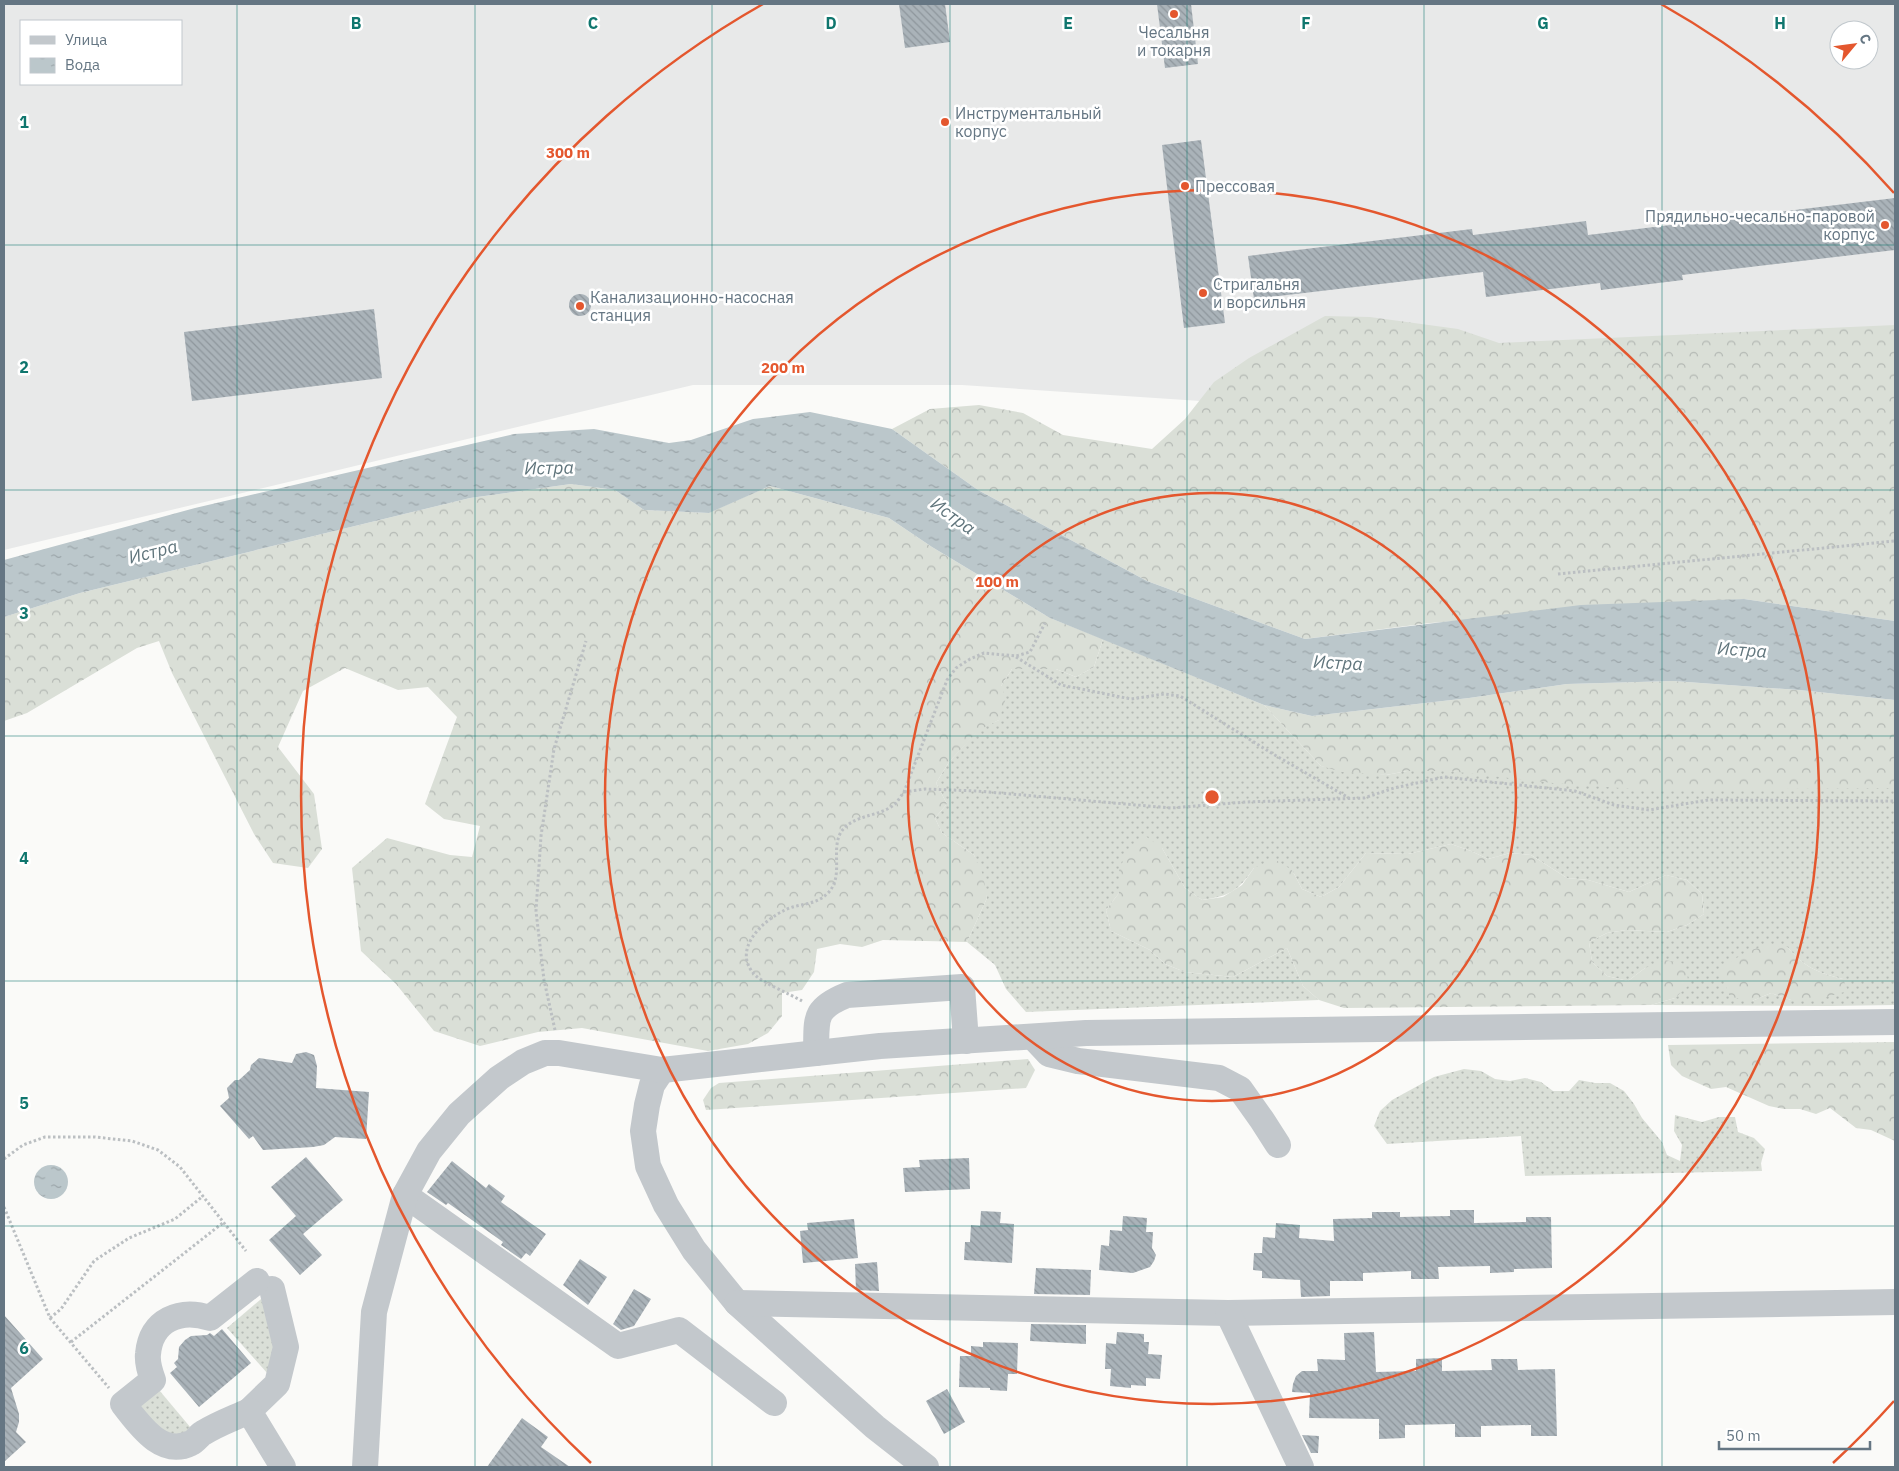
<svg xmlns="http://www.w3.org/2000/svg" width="1899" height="1471" font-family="'IBM Plex Sans',sans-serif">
  <defs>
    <pattern id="grass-dots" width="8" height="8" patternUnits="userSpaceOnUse" patternTransform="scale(1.25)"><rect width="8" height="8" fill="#dadfd7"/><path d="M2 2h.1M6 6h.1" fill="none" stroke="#b4b9b4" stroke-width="1.8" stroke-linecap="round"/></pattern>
    <pattern id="forest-crowns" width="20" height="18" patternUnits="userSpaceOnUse" patternTransform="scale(1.25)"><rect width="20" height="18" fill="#dadfd7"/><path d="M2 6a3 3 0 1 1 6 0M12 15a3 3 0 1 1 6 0" fill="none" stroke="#b4b9b4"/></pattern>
    <pattern id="water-ripples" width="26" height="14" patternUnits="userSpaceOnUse" patternTransform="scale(1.25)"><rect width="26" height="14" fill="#bbc7cb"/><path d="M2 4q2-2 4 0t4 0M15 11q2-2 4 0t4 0" fill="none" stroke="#9ca6aa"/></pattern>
    <pattern id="building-back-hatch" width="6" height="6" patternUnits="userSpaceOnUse" patternTransform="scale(1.25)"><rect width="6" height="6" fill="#aab3b9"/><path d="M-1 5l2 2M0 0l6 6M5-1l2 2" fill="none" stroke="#8e969c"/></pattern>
  </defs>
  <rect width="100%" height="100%" fill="#fafaf8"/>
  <path fill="#e8e9e9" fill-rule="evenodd" d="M 4,4 L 1895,4 L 1895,419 L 1705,435 L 962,385 L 693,385 L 4,550 ZM 21,21 L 181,21 L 181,84 L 21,84 ZM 1839,30 L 1869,30 L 1869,60 L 1839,60 Z"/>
  <g fill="url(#grass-dots)" fill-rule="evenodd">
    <path d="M 1103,639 L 1264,705 L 1321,766 L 1386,775 L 1407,771 L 1449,771 L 1786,788 L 1895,788 L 1895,1005 L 1831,1006 L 1651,1005 L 1675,998 L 1645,968 L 1628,981 L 1607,976 L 1592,962 L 1589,942 L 1607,933 L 1626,930 L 1667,932 L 1687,925 L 1704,914 L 1702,894 L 1687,880 L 1666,875 L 1629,892 L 1588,880 L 1567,878 L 1531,855 L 1510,853 L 1488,859 L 1471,851 L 1451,844 L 1408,854 L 1366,853 L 1339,887 L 1321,897 L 1302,889 L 1292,870 L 1254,868 C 1238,891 1230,896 1202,900 L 1185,888 L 1162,848 L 1119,870 L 1119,893 L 1106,910 L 1111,931 L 1150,950 L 1165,964 L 1185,972 L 1233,977 L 1287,948 L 1303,986 L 1319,1000 L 1026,1012 L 1006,989 L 995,965 L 967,942 L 987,898 L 974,855 L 942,833 L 935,818 L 947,804 L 936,783 L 949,762 L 979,729 L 999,720 L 1001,686 L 1012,669 L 1056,669 L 1076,677 L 1094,667 ZM 1787,947 C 1806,968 1816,972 1843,979 L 1791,1000 L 1771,993 L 1752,1001 Z"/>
    <path d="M 1464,1069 L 1481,1071 L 1495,1079 L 1510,1081 L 1525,1078 L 1541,1082 L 1553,1091 L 1569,1091 L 1579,1080 L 1595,1083 L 1610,1083 L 1624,1091 L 1634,1104 L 1642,1118 L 1662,1142 L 1667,1155 L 1680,1161 L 1682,1145 L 1674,1131 L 1675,1115 L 1702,1122 L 1719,1117 L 1735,1117 L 1738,1132 L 1754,1138 L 1765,1149 L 1761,1163 L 1762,1171 L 1525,1176 L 1521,1136 L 1387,1144 L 1374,1126 L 1380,1111 L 1392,1100 L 1434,1077 Z"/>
    <path d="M 267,1294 L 279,1348 L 268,1374 L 227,1328 Z"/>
    <path d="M 154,1384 L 196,1434 L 178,1442 L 128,1403 Z"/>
  </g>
  <g fill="url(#forest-crowns)">
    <path d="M 1325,316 L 1370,317 L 1458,329 L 1499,343 L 1895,325 L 1895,621 L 1744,599 L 1430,623 L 1305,639 L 1147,581 L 978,490 L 892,429 L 930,409 L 979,405 L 1023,413 L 1063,435 L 1152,449 L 1185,419 L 1214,382 L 1249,358 Z"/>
    <path d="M 571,484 L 615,490 L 644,510 L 708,513 L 770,486 L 889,518 L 932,547 L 1050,618 L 1103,639 L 1094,667 L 1076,677 L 1056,669 L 1012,669 L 1001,686 L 1006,698 L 999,720 L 979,730 L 949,762 L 936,783 L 947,804 L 935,818 L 942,833 L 974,855 L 983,875 L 987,898 L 967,942 L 883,940 L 862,947 L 840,944 L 817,949 L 814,972 L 802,990 L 782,993 L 782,1016 L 768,1033 L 748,1044 L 708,1051 L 582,1028 L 538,1032 L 480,1046 L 434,1031 L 396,984 L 361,951 L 352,868 L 387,838 L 450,855 L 472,857 L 480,826 L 444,819 L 425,804 L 457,717 L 428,687 L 398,690 L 345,668 L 303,691 L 278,747 L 314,794 L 322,849 L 308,868 L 273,863 L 254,834 L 172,673 L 159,641 L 137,648 L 27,713 L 4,721 L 4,617 L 80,593 L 470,498 Z"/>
    <path d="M 1673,681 L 1799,690 L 1895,700 L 1895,788 L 1647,790 L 1553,783 L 1449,771 L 1407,771 L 1386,775 L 1342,772 L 1321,766 L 1264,705 L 1312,716 L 1469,698 L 1567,684 Z"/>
    <path d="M 1144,835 L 1162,848 L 1185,888 L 1202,900 L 1223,897 L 1242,885 L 1254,868 L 1274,859 L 1292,870 L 1302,889 L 1321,897 L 1339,887 L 1366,853 L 1408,854 L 1451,844 L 1471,851 L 1488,859 L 1510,853 L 1531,855 L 1567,878 L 1588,880 L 1629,892 L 1666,875 L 1687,880 L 1702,894 L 1704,914 L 1687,925 L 1667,932 L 1626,930 L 1607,933 L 1589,942 L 1592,962 L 1607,976 L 1628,981 L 1645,968 L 1665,960 L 1685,964 L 1689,985 L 1675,998 L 1651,1005 L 1344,1008 L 1319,1000 L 1303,986 L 1287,948 L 1233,977 L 1185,972 L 1165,964 L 1150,950 L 1111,931 L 1106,910 L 1119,893 L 1119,870 L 1128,850 Z"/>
    <path d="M 1766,945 L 1787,947 C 1806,968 1816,972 1843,979 L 1848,991 L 1815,1000 L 1791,1000 L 1771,993 L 1752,1001 L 1730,997 L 1719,969 L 1746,952 Z"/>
    <path d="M 1895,1042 L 1895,1141 L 1871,1130 L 1856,1128 L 1830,1108 L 1816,1114 L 1800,1109 L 1784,1109 L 1769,1106 L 1726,1087 L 1711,1089 L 1682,1076 L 1671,1065 L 1668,1045 Z"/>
    <path d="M 1028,1059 L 1035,1070 L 1026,1088 L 706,1110 L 703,1100 L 711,1088 L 719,1083 Z"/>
  </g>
  <g fill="url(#water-ripples)">
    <path d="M 810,412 L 892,429 L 978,490 L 1147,581 L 1305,639 L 1581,605 L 1744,599 L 1895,621 L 1895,700 L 1799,690 L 1673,681 L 1567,684 L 1469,698 L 1312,716 L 1264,705 L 1050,618 L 932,547 L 889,518 L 770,486 L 709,513 L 644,510 L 615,490 L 571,484 L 470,498 L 80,593 L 4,617 L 4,560 L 195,508 L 514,434 L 594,429 L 669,443 L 691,440 L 753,419 Z"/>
    <circle cx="51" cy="1182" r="17"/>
  </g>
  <g fill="url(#building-back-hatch)">
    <path d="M 899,4 L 945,4 L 950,42 L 905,48 Z"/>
    <path d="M 1157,4 L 1191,4 L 1198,64 L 1165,68 Z"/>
    <path d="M 1201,140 L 1225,323 L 1184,328 L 1162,145 Z"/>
    <path d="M 1895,198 L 1895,250 L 1682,275 L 1683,280 L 1601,290 L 1600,283 L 1486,297 L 1483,272 L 1254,299 L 1248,256 L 1472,229 L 1473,235 L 1586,221 L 1588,235 Z"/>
    <circle cx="580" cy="305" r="11"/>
    <path d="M 374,309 L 382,378 L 192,401 L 184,332 Z"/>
    <path d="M 306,1052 L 314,1055 L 317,1066 L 316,1088 L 369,1092 L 366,1139 L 335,1137 L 324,1145 L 313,1147 L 263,1150 L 253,1136 L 249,1139 L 220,1106 L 229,1098 L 227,1088 L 235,1080 L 239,1080 L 250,1070 L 251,1065 L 259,1058 L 292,1063 L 296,1054 Z"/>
    <path d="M 306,1157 L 343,1200 L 303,1234 L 322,1255 L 300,1275 L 269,1240 L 296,1216 L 271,1187 Z"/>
    <path d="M 969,1158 L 970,1189 L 905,1192 L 903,1168 L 920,1167 L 919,1160 Z"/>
    <path d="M 452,1161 L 486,1188 L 489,1184 L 505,1196 L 501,1202 L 546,1234 L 530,1256 L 526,1253 L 521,1259 L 501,1245 L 503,1242 L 448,1203 L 446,1205 L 427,1192 Z"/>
    <path d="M 1450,1210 L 1474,1210 L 1474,1223 L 1526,1222 L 1526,1217 L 1551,1217 L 1552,1268 L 1514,1269 L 1514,1272 L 1490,1273 L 1490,1266 L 1438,1267 L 1439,1279 L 1411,1279 L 1411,1271 L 1363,1273 L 1363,1281 L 1330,1281 L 1330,1296 L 1301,1297 L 1300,1280 L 1262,1278 L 1262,1271 L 1253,1270 L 1254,1253 L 1262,1253 L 1263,1237 L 1275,1238 L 1276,1223 L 1300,1225 L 1299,1238 L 1334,1241 L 1333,1219 L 1372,1218 L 1372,1212 L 1400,1212 L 1400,1217 L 1450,1216 Z"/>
    <path d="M 981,1211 L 1001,1212 L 1000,1223 L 1014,1224 L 1012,1263 L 964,1260 L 965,1242 L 970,1242 L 971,1225 L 980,1226 Z"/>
    <path d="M 1123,1216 L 1147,1218 L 1146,1232 L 1153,1232 L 1152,1248 L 1156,1255 L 1154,1261 L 1150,1267 L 1133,1273 L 1099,1270 L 1101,1245 L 1109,1246 L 1110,1230 L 1122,1231 Z"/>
    <path d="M 854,1219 L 858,1258 L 803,1263 L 800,1231 L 808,1230 L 807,1223 Z"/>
    <path d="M 580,1259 L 607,1277 L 588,1305 L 563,1285 Z"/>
    <path d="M 877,1262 L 879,1291 L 856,1290 L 855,1264 Z"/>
    <path d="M 1036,1268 L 1091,1270 L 1090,1295 L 1034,1294 Z"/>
    <path d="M 634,1289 L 651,1299 L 634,1326 L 621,1330 L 613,1324 Z"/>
    <path d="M 4,1315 L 43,1359 L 11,1388 L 19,1414 L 19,1422 L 16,1432 L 26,1442 L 4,1462 Z"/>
    <path d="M 1031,1324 L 1086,1325 L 1086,1344 L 1030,1341 Z"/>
    <path d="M 222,1329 L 251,1363 L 199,1407 L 170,1373 L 177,1367 L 174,1363 L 178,1359 L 179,1347 L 185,1340 L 191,1336 L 207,1335 L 210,1333 L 214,1336 Z"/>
    <path d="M 1117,1332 L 1144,1334 L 1144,1342 L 1149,1342 L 1148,1354 L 1162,1355 L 1160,1379 L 1146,1378 L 1146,1386 L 1131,1385 L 1131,1388 L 1110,1386 L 1111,1369 L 1105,1369 L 1106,1343 L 1116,1344 Z"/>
    <path d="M 1374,1332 L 1376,1372 L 1416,1371 L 1416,1359 L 1442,1358 L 1442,1371 L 1492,1370 L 1491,1359 L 1517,1359 L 1518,1370 L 1555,1369 L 1557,1436 L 1531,1436 L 1531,1425 L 1481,1426 L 1481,1437 L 1455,1437 L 1455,1424 L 1405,1425 L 1405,1438 L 1379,1439 L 1379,1419 L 1309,1418 L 1310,1393 L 1292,1392 L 1293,1384 L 1296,1376 L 1302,1371 L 1318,1371 L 1317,1359 L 1345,1360 L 1344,1333 Z"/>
    <path d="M 983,1342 L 1018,1343 L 1017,1374 L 1008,1374 L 1007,1391 L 990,1390 L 990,1388 L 959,1387 L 960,1356 L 971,1356 L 971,1346 L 983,1347 Z"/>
    <path d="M 947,1389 L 965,1422 L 944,1434 L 926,1401 Z"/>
    <path d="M 522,1418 L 548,1437 L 541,1447 L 570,1467 L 487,1467 Z"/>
    <path d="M 1302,1435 L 1319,1436 L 1318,1453 L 1311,1453 Z"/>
  </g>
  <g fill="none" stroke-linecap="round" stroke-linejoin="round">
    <g stroke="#bbbfc2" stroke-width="3" stroke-dasharray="2.5 2.5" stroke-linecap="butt">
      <path d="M 1558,574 L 1895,541"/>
      <path d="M 1016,657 L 1061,685 L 1131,699 L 1164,694 L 1180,696 L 1273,754 L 1349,798"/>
      <path d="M 904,792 L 925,789 L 977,791 L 1171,808 L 1246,802 L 1364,798 L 1394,788 L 1444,777 L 1575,791 L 1614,805 L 1649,810 L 1708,800 L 1895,801"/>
      <path d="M 802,1001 C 790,994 763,983 755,975 C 731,950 762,921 785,910 C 799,903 814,906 827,894 C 845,877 830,851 841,832 C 853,814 880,817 895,804 C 898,801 901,796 904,792 L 947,680 L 956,668 L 970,659 L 984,653 L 1016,656 L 1030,652 L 1045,623"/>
      <path d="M 555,1030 L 544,980 L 536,911 L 541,836 L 554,749 L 586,641"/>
      <path d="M 4,1159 L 23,1145 L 45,1137 L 95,1137 L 132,1141 L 158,1150 L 180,1167 L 246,1251"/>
      <path d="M 4,1207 L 50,1318 L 109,1388"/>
      <path d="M 50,1318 L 61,1309 L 94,1261 L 129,1238 L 175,1219 L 203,1196"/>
      <path d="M 71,1342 L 224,1222"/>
    </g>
    <g stroke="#c3c8cc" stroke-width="26">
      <path d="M 1033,1037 L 1049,1054 L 1078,1061 L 1219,1078 L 1240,1089 L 1262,1120 L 1278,1145"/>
      <path d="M 816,1053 C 817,1019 812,1009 847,995 L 962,987 L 966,1041"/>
      <path d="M 662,1070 L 652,1085 L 647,1105 L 643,1131 L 648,1166 L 666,1205 L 694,1250 L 737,1303 L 875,1427 L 926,1467"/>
      <path d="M 405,1195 L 618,1346 L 679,1330 L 774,1403"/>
      <path d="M 272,1289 L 286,1347 L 277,1384 L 249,1411 L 283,1467"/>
      <path d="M 737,1303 L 1228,1313 L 1895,1302"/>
      <path d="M 1228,1313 L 1301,1467"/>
      <path d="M 249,1411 C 234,1418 217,1424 203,1433 C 199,1435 196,1441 191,1443 C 161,1458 139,1424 123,1404 L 153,1380 C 150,1372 147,1363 148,1354 C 151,1320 180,1308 210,1318 L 257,1281"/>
      <path d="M 365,1467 L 374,1312 L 405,1195 L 429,1151 L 459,1114 L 499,1078 L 523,1062 L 545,1053 L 559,1053 L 662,1070 L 880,1046 L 1086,1033 L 1895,1022"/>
    </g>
  </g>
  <path fill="none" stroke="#0f766e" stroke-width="1" stroke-opacity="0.55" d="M 237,4 L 237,1467M 475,4 L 475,1467M 712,4 L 712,1467M 950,4 L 950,1467M 1187,4 L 1187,1467M 1424,4 L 1424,1467M 1662,4 L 1662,1467M 4,245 L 1895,245M 4,490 L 1895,490M 4,736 L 1895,736M 4,981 L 1895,981M 4,1226 L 1895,1226"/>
  <g fill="none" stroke="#e4572e" stroke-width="2.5">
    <circle cx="1212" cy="797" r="304"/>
    <circle cx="1212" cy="797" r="607"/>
    <path d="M1894 1401A911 911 0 0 1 1833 1463M591 1463A911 911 0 0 1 763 4M1661 4A911 911 0 0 1 1894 193"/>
  </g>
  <g fill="#e4572e" stroke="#fff" stroke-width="2">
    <circle cx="1174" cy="14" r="5"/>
    <circle cx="945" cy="122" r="5"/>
    <circle cx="1185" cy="186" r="5"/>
    <circle cx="1885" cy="225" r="5"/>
    <circle cx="1203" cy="293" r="5"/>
    <circle cx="580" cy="306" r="5"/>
  </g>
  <g text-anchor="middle" stroke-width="5" stroke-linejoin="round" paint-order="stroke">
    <g font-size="16" fill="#657683" stroke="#fff" text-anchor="start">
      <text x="1174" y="38" text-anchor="middle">Чесальня<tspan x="1174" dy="18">и токарня</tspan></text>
      <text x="955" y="119">Инструментальный<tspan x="955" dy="18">корпус</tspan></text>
      <text x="1195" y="192">Прессовая</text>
      <text x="1875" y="222" text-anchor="end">Прядильно-чесально-паровой<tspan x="1875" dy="18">корпус</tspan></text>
      <text x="1213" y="290">Стригальня<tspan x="1213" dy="18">и ворсильня</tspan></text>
      <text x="590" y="303">Канализационно-насосная<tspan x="590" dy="18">станция</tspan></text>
    </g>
    <g font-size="18" font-style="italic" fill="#60757c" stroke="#fff">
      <text transform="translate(549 468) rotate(-1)" y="6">Истра</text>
      <text transform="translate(953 516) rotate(36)" y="6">Истра</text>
      <text transform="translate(153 552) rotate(-14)" y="6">Истра</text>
      <text transform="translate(1742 650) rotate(4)" y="6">Истра</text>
      <text transform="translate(1338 663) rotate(3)" y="6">Истра</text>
    </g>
  </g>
  <g font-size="16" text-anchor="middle" font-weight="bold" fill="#0f766e" stroke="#fff" stroke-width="5" stroke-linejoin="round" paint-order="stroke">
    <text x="356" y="29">B</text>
    <text x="593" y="29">C</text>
    <text x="831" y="29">D</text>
    <text x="1068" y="29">E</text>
    <text x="1306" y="29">F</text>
    <text x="1543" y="29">G</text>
    <text x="1780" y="29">H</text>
    <text x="24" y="128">1</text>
    <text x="24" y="373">2</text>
    <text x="24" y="619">3</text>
    <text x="24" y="864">4</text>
    <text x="24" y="1109">5</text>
    <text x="24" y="1354">6</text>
  </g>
  <circle cx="1212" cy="797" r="8" fill="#e4572e" stroke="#fff" stroke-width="2.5"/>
  <g font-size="15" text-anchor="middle" font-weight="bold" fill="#e4572e" stroke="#fff" stroke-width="5" stroke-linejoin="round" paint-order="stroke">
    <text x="568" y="158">300 m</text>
    <text x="783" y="373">200 m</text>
    <text x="997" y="587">100 m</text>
  </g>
  <rect width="1899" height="1471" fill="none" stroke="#657683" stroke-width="10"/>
  <rect x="20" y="20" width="162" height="65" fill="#ffffff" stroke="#c1c8cd"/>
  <rect x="30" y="36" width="25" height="8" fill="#c3c8cc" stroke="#c1c8cd"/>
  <text x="65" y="45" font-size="15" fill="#657683">Улица</text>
  <rect x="30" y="58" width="25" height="15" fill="url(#water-ripples)" stroke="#c1c8cd"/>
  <text x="65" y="70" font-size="15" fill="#657683">Вода</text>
  <g transform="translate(1854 45) rotate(61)"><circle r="24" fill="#ffffff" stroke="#c1c8cd"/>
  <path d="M0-4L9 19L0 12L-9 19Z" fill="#e4572e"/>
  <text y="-8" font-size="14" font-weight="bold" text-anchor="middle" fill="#657683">С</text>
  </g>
  <path d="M1719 1441v8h151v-8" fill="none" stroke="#657683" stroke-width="2.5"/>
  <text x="1726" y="1441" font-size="15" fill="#657683" stroke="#ffffff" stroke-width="4" paint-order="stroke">50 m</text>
</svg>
